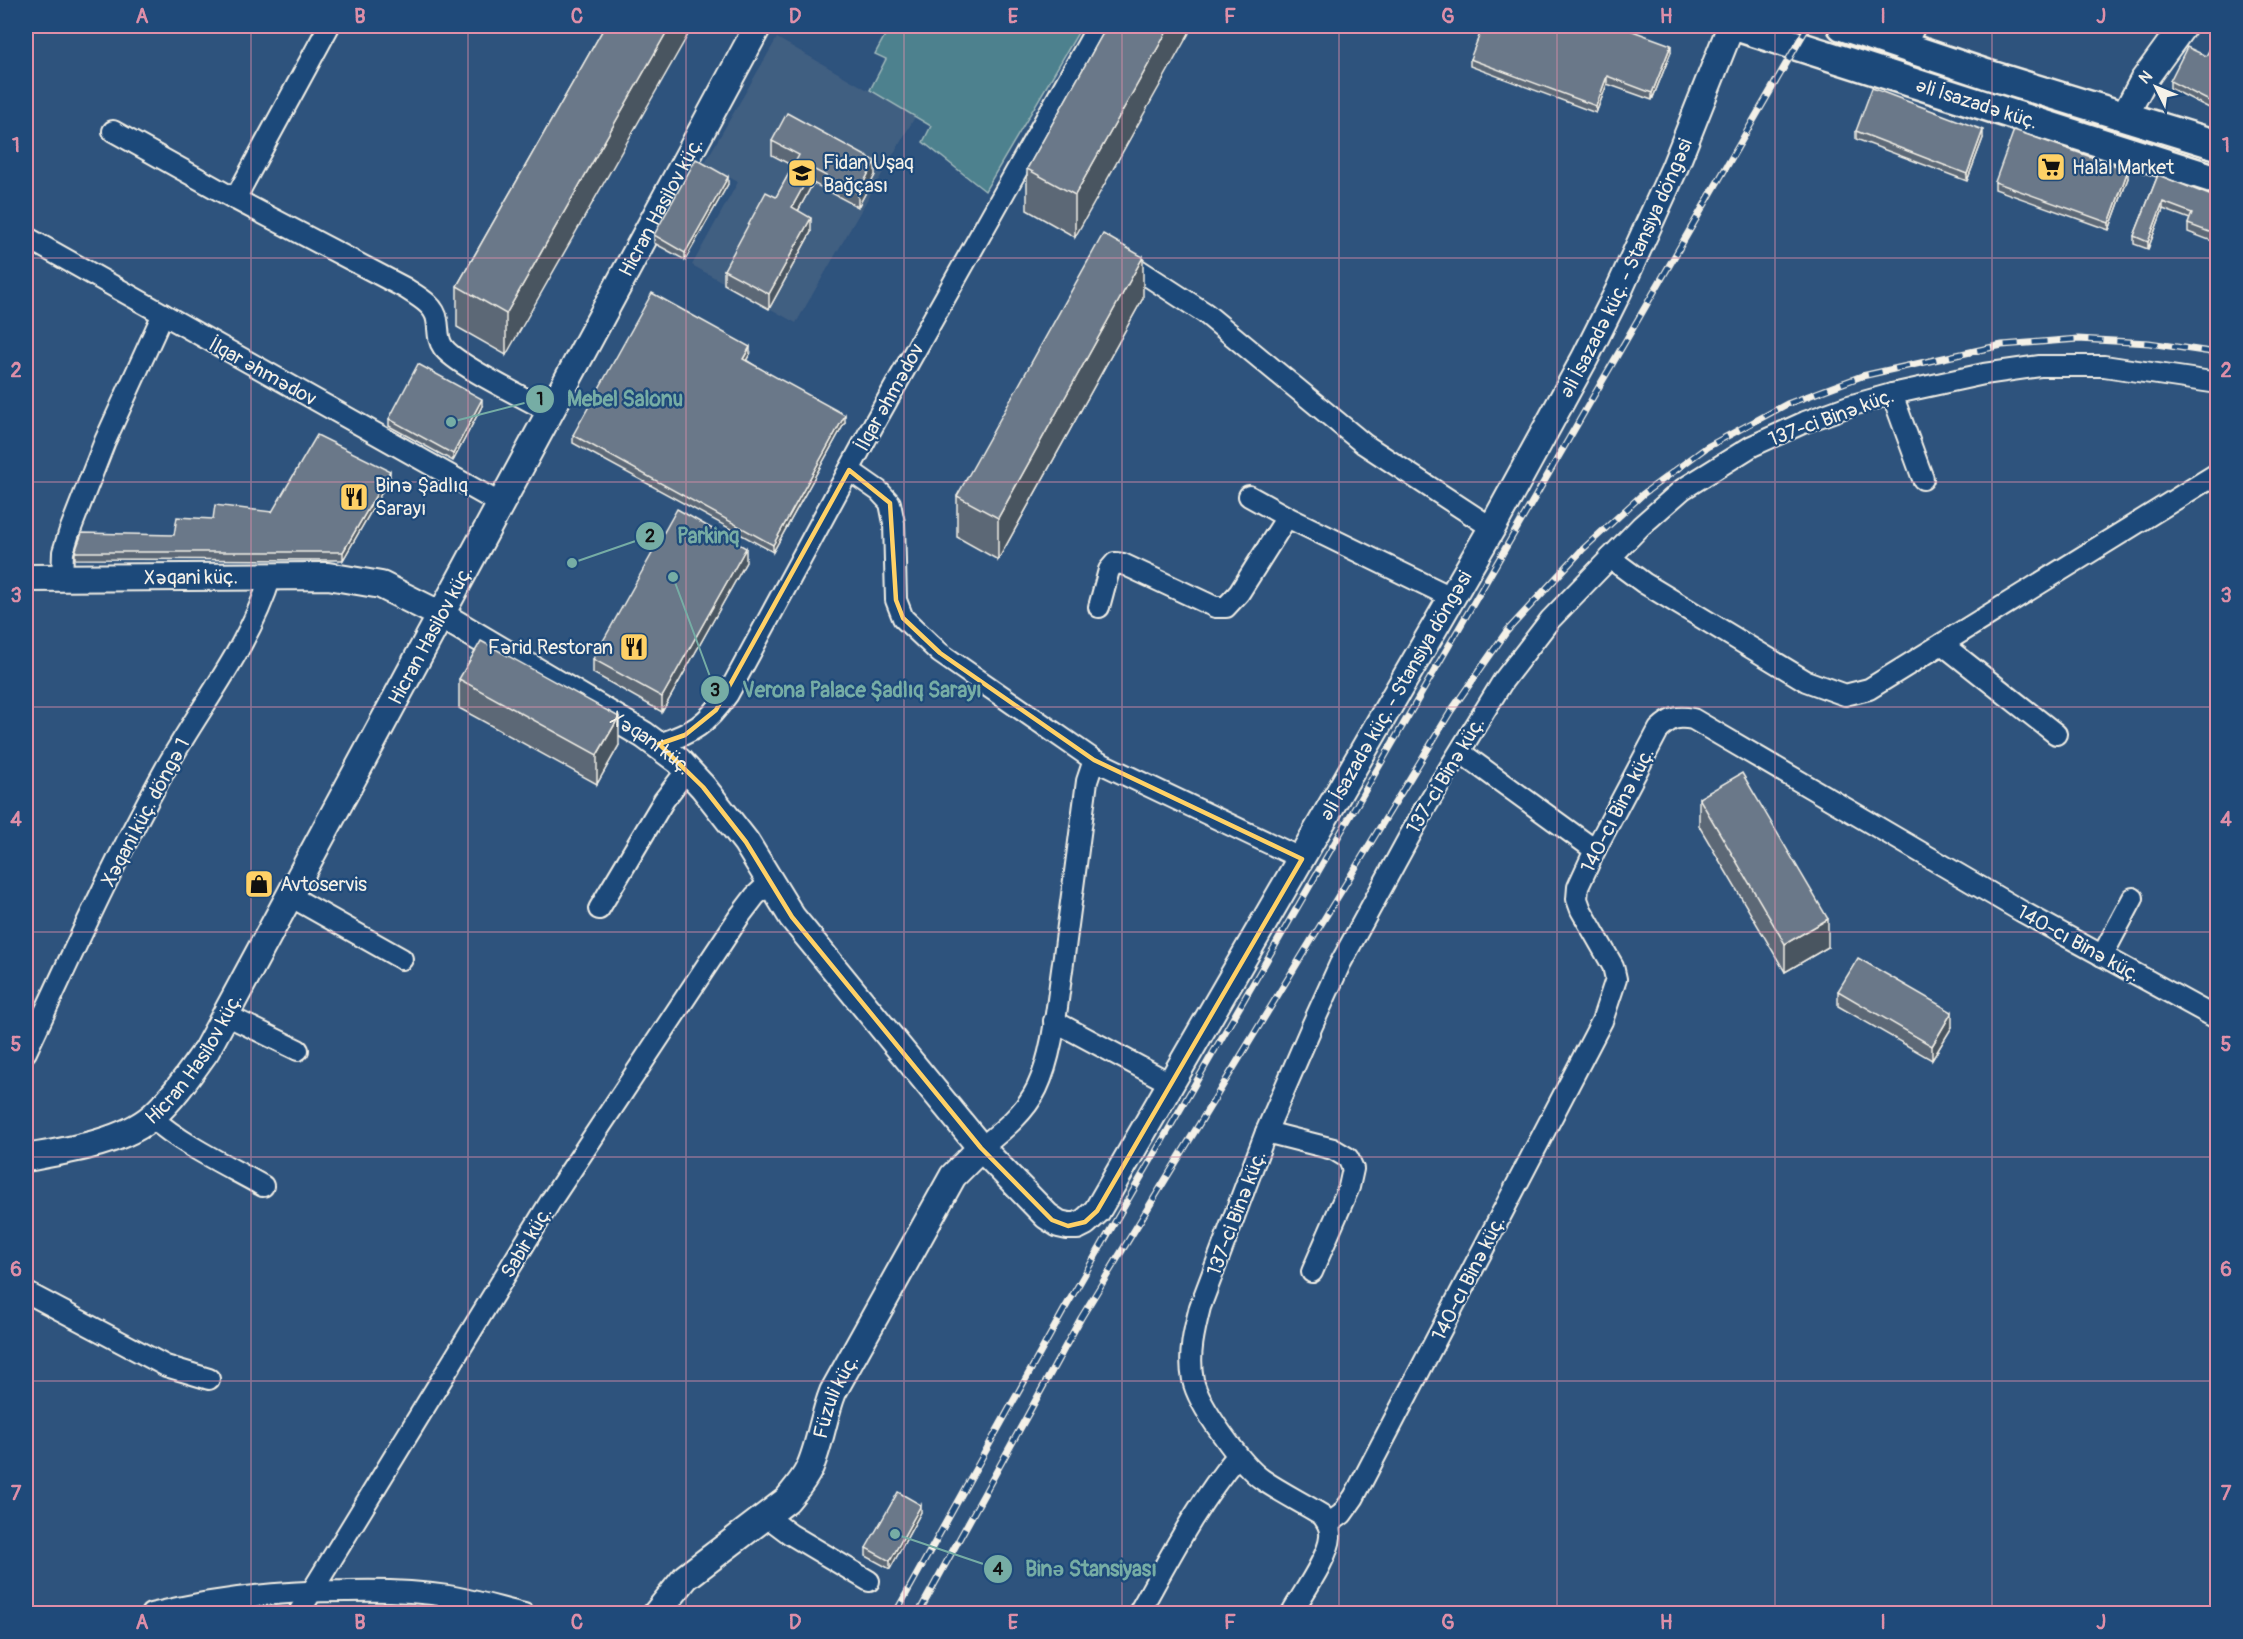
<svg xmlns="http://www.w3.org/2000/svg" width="2243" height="1639" font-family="Pangolin,sans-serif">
  <rect width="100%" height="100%" fill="#2e537d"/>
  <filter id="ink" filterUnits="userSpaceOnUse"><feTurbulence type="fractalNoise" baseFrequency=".0167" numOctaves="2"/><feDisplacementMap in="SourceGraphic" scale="12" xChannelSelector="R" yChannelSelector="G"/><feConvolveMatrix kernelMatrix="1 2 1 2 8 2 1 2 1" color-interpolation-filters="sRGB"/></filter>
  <g filter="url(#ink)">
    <path fill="#405e81" d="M 777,38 L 915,117 L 796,323 L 692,265 L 738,182 L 704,164 Z"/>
    <path fill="#4e818e" stroke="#a1b9bb" stroke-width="1.5" d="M 890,26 L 1082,26 L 985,191 L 923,142 L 931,126 L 870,90 L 886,59 L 875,54 Z"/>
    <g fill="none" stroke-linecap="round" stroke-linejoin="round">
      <g stroke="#f4f1e8" stroke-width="24">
        <g id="minor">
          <path d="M 1904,47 L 1915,26"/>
          <path d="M 113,131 L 235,199 L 405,288 C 417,296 435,305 437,320 C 439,329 437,339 443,347 C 455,365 528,399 550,412"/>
          <path d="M 235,199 L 329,26"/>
          <path d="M 26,237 L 501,504"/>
          <path d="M 1122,259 L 1205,313 L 1364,444 L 1492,528"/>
          <path d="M 1892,394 L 1923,479"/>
          <path d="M 849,470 L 879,491 L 890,503 L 894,523 L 896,600 L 903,618 L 940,653 L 1094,760 L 1302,859"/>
          <path d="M 1249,496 L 1287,517 L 1451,597"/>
          <path d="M 1610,558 L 1644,583 L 1806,681 L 1845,695 L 1869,689 L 2218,473"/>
          <path d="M 62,578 L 63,552 L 69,533 L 105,441 L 163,314"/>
          <path d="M 1099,607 L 1109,570 L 1115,563 L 1123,564 L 1215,607 L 1226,607 L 1239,593 L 1287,517"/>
          <path d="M 1942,644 L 2056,734"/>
          <path d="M 659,744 C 693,733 707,724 728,694 L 875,422 L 1098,26"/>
          <path d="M 1460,752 L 1595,850"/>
          <path d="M 290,896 L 402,959"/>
          <path d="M 599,909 L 664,800 L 687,770"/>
          <path d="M 2102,956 L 2133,898"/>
          <path d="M 226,1015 L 298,1050"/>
          <path d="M 1054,1021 L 1170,1083"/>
          <path d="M 26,1052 C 70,959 112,865 162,775 C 198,709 249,648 271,576"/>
          <path d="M 151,1117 C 184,1146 226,1165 263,1186"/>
          <path d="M 1266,1132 L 1333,1149 L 1348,1158 L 1353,1169 L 1349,1187 L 1312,1272"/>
          <path d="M 981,1148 C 1002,1131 1025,1113 1037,1088 C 1054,1052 1057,1002 1063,963 C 1071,902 1079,841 1087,781 L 1094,760"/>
          <path d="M 26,1292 L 166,1366 L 209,1379"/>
          <path d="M 766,1516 L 790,1534 L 869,1581"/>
          <path d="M 1328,1524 L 1342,1514 L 1354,1497 L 1602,1021 L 1616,979 L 1613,966 L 1581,910 L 1577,899 L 1578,887 L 1595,850 L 1659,729 C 1671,718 1677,716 1693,719 L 2021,911 L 2218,1019"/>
          <path d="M 151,1614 C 216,1598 280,1591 347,1591 C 380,1590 414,1591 448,1596 C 473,1600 499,1608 524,1614"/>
          <path d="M 298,1614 L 552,1199 L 739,917 L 755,896 L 770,882"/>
          <path d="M 1138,1614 C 1169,1559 1197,1504 1237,1456"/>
          <path d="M 1291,1614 C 1301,1596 1329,1557 1330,1537 C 1331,1528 1327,1522 1322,1515 C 1303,1503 1282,1493 1263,1480 C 1242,1466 1198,1405 1193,1380 C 1188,1355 1194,1331 1200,1307 L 1266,1132 L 1311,1028 L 1340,964 L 1425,808 L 1503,681 L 1550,620 L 1641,526 L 1683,489 L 1752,446 L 1805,422 L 1849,406 L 1892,394 L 1984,374 L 2040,366 L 2104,366 L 2218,383"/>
        </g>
      </g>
      <g stroke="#f4f1e8" stroke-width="30">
        <g id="tertiary">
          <path d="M 2125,115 L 2143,81 L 2183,26"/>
          <path id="s1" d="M 26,578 L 328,576 L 381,585 L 441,615 L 644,735 L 679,761 L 703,787 L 746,842 L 792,917 L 981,1148 L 1047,1216 L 1059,1224 L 1068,1226 L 1077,1226 L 1085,1222 L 1097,1211 L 1492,528 L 1585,358 L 1619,290 L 1674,169 L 1731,26"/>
          <path id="s2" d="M 26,1158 C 64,1151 122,1143 153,1116 C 174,1097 190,1073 206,1051 L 758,26"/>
          <path id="s3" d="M 656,1614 L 686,1577 L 787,1500 C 795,1490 804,1480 809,1469 C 820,1445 823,1417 833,1392 L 953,1176 L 981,1148"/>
        </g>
      </g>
      <g stroke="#f4f1e8" stroke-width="33">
        <g id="secondary">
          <path id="s4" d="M 1735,26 L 2218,180"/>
          <path d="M 1842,26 L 1986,74 L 2218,145"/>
        </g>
      </g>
      <use href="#minor" stroke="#1f4a7a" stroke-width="20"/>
      <use href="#tertiary" stroke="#1f4a7a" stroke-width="26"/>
      <use href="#secondary" stroke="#1f4a7a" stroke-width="28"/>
      <g stroke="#f4f1e8" stroke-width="7">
        <g id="rail">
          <path d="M 895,1614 L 1064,1310 L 1808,26"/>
          <path d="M 918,1614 L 1081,1318 L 1451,711 L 1507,631 L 1582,550 L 1643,494 L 1707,447 L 1787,404 L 1862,376 L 2002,345 L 2078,339 L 2149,343 L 2218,353"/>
        </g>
      </g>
      <use href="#rail" stroke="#1f4a7a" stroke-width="4.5" stroke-dasharray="14" stroke-linecap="butt"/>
    </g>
    <g fill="#5b6776" stroke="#f4f1e8" stroke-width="1.5">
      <path d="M 605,26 L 506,355 L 457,327 L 457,286 Z"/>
      <path d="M 1107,26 L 1075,237 L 1027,210 L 1027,169 Z"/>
      <path d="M 2217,43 L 2217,112 L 2170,88 L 2170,81 L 2206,56 Z"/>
      <path d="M 1671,52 L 1652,100 L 1607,84 L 1596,113 L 1470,66 L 1470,59 Z"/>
      <path d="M 1856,131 L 1983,138 L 1967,181 L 1856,139 Z"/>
      <path d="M 772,141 L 875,175 L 858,207 L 813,183 L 798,211 L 811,232 L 769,309 L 724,284 L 724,270 L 776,197 L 793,166 L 772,155 Z"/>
      <path d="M 2158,175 L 2217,198 L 2217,243 L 2188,232 L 2188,224 L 2190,219 L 2163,209 L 2148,249 L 2134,244 L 2134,236 Z"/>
      <path d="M 2128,178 L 2109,230 L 1995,189 L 1995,182 Z"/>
      <path d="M 728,184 L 685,260 L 654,243 L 654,235 Z"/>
      <path d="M 2217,268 L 2217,281 L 2216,281 L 2216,273 Z"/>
      <path d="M 1143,298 L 998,560 L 957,537 L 957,496 Z"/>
      <path d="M 750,354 L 746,360 L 845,422 L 773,552 L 573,443 L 573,435 Z"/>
      <path d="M 482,406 L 453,461 L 389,426 L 389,419 Z"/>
      <path d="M 390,478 L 343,560 L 75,559 L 75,552 L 174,535 L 213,519 L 272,512 Z"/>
      <path d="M 746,562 L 662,712 L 593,673 L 593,659 Z"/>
      <path d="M 459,679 L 619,745 L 597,784 L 459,708 Z"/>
      <path d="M 1699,798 L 1828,947 L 1785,972 L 1699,826 Z"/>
      <path d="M 1838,991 L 1952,1027 L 1932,1060 L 1838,1006 Z"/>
      <path d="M 921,1512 L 890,1569 L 866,1556 L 866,1548 Z"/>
    </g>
    <g fill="#4a5460" stroke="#f4f1e8" stroke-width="1.5">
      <path d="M 670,26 L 693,26 L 506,355 L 506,314 Z"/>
      <path d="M 1170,26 L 1193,26 L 1075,237 L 1075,195 Z"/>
      <path d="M 1671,45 L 1671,52 L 1652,100 L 1652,93 Z"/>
      <path d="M 1607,76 L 1607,84 L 1596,113 L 1596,106 Z"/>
      <path d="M 1983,130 L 1983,138 L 1967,181 L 1967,174 Z"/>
      <path d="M 875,161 L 875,175 L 858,207 L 858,193 Z"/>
      <path d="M 813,169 L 813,183 L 792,222 L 792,207 Z"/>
      <path d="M 2128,170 L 2128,178 L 2109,230 L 2109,223 Z"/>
      <path d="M 728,177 L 728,184 L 685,260 L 685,253 Z"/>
      <path d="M 2163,202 L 2163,209 L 2148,249 L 2148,242 Z"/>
      <path d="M 811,218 L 811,232 L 769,309 L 769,294 Z"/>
      <path d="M 1143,257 L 1143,298 L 998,560 L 998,518 Z"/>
      <path d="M 750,347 L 750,354 L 743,366 L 743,359 Z"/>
      <path d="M 482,399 L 482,406 L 453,461 L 453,454 Z"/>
      <path d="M 845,415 L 845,422 L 773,552 L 773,545 Z"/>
      <path d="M 390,471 L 390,478 L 343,560 L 343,552 Z"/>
      <path d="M 746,548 L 746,562 L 662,712 L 662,697 Z"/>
      <path d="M 619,717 L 619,745 L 597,784 L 597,755 Z"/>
      <path d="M 1828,919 L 1828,947 L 1785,972 L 1785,944 Z"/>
      <path d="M 1952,1012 L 1952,1027 L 1932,1060 L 1932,1046 Z"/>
      <path d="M 921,1505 L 921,1512 L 890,1569 L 890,1561 Z"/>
    </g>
    <g fill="#6a7889" stroke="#f4f1e8" stroke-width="1.5">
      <path d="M 605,26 L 670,26 L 506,314 L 457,286 Z"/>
      <path d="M 1107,26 L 1170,26 L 1075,195 L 1027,169 Z"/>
      <path d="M 1483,26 L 1619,26 L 1671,45 L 1652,93 L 1607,76 L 1596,106 L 1470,59 Z"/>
      <path d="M 2214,41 L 2217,43 L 2217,105 L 2170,81 L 2187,47 L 2206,56 Z"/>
      <path d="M 1872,88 L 1983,130 L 1967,174 L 1856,131 Z"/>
      <path d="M 787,113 L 875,161 L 858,193 L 813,169 L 792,207 L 811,218 L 769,294 L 724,270 L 766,192 L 776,197 L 799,155 L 772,141 Z"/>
      <path d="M 2014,130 L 2128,170 L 2109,223 L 1995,182 Z"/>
      <path d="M 696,159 L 728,177 L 685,253 L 654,235 Z"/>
      <path d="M 2158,175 L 2217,198 L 2217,235 L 2188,224 L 2192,213 L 2163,202 L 2148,242 L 2134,236 Z"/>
      <path d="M 1103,234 L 1143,257 L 998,518 L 957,496 Z"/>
      <path d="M 652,293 L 750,347 L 743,359 L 845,415 L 773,545 L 573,435 Z"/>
      <path d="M 418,364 L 482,399 L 453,454 L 389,419 Z"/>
      <path d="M 317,435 L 390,471 L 343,552 L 75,552 L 82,533 L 174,535 L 177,517 L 213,519 L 215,505 L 272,512 Z"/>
      <path d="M 677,509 L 746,548 L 662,697 L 593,659 Z"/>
      <path d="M 481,641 L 619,717 L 597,755 L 459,679 Z"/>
      <path d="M 1742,773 L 1828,919 L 1785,944 L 1699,798 Z"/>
      <path d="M 1858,958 L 1952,1012 L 1932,1046 L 1838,991 Z"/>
      <path d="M 898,1492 L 921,1505 L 890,1561 L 866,1548 Z"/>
    </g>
  </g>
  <path fill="none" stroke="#ffd166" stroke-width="4.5" stroke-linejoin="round" d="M 849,470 L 890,503 L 896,600 L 903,618 L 940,653 L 1094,760 L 1302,859 L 1097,1211 L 1085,1222 L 1068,1226 L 1052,1220 L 981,1148 L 792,917 L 746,842 L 703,787 L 659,744 L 685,735 L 716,710 Z"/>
  <path fill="none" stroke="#de8fa9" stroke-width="1.5" stroke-opacity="0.55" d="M 251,26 L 251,1614M 468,26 L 468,1614M 686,26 L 686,1614M 904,26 L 904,1614M 1122,26 L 1122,1614M 1339,26 L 1339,1614M 1557,26 L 1557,1614M 1775,26 L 1775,1614M 1992,26 L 1992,1614M 26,258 L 2218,258M 26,482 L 2218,482M 26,707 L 2218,707M 26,932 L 2218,932M 26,1157 L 2218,1157M 26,1381 L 2218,1381"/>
  <defs>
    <g id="supermarket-square" transform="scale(1.5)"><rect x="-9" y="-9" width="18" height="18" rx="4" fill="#ffd166" stroke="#1f4a7a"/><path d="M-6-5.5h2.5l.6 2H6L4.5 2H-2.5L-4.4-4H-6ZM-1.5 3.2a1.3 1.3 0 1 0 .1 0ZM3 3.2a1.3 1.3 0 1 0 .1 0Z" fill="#111"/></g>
    <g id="school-square" transform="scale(1.5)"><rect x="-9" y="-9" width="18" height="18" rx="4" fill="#ffd166" stroke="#1f4a7a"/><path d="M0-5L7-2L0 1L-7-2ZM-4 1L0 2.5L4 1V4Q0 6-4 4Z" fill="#111"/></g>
    <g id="restaurant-square" transform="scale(1.5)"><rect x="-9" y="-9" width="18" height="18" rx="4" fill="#ffd166" stroke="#1f4a7a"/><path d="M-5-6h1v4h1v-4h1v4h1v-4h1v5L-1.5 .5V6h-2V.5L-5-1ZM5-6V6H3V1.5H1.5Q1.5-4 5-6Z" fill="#111"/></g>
    <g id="shop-square" transform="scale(1.5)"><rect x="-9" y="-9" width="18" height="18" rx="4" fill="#ffd166" stroke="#1f4a7a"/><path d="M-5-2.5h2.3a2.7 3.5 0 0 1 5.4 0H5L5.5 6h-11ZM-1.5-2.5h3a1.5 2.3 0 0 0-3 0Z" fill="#111"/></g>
  </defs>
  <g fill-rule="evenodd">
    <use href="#supermarket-square" x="2051" y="167"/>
    <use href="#school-square" x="802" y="173"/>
    <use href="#restaurant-square" x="354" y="497"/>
    <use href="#restaurant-square" x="634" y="647"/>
    <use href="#shop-square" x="259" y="884"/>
  </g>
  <g text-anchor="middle" stroke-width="4.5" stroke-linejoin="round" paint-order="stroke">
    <g font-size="20" fill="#f4f1e8" stroke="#1f4a7a">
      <text dy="7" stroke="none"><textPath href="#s4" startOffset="254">Əli İsazadə küç.</textPath></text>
      <text dy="7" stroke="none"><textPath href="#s2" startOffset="1178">Hicran Hasilov küç.</textPath></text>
      <text dy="7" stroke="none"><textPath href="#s1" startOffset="2428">Əli İsazadə küç. - Stansiya döngəsi</textPath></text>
      <text transform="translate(263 371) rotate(29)" y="7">İlqar Əhmədov</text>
      <text transform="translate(889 397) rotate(-61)" y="7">İlqar Əhmədov</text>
      <text transform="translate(1831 417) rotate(-20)" y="7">137-ci Binə küç.</text>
      <text dy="7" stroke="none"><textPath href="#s1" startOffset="165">Xəqani küç.</textPath></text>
      <text dy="7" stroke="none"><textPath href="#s2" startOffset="692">Hicran Hasilov küç.</textPath></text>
      <text dy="7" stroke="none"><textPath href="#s1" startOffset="1942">Əli İsazadə küç. - Stansiya döngəsi</textPath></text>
      <text dy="7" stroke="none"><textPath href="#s1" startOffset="669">Xəqani küç.</textPath></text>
      <text transform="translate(1445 775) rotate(-59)" y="7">137-ci Binə küç.</text>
      <text transform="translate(1617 810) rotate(-63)" y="7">140-cı Binə küç.</text>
      <text transform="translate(145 812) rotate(-62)" y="7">Xəqani küç. döngə 1</text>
      <text transform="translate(2079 943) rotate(29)" y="7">140-cı Binə küç.</text>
      <text dy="7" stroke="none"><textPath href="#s2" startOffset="206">Hicran Hasilov küç.</textPath></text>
      <text transform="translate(1236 1213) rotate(-69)" y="7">137-ci Binə küç.</text>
      <text transform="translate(526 1242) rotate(-59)" y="7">Sabir küç.</text>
      <text transform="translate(1468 1278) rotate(-63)" y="7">140-cı Binə küç.</text>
      <text dy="7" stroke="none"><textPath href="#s3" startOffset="290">Füzuli küç.</textPath></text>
    </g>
    <g font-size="20" fill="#f4f1e8" stroke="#1f4a7a" text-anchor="start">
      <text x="823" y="169">Fidan Uşaq<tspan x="823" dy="23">Bağçası</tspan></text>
      <text x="2072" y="174">Halal Market</text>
      <text x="375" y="492">Binə Şadlıq<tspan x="375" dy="23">Sarayı</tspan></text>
      <text x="613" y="654" text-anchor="end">Fərid Restoran</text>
      <text x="280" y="891">Avtoservis</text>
    </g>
  </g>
  <path fill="none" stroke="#76ada5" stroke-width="2" d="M451 422L540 399M572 563L650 536M673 577L715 690M895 1534L998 1569"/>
  <g fill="#76ada5" stroke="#1f4a7a" stroke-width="2">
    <circle cx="451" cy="422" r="6"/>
    <circle cx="572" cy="563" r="6"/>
    <circle cx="673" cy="577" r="6"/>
    <circle cx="895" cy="1534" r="6"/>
    <circle cx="540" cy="399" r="15"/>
    <circle cx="650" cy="536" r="15"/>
    <circle cx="715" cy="690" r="15"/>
    <circle cx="998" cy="1569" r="15"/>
  </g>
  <g font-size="18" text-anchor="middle" font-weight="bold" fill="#111">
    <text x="540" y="405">1</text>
    <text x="650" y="542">2</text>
    <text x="715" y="696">3</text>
    <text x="998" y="1575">4</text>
  </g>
  <g font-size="21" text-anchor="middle" font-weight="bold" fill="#76ada5" stroke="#1f4a7a" stroke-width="4.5" stroke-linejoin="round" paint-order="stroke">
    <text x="625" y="406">Mebel Salonu</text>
    <text x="708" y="543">Parkinq</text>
    <text x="862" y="697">Verona Palace Şadlıq Sarayı</text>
    <text x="1091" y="1576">Binǝ Stansiyası</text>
  </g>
  <rect width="2243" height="1639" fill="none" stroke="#1f4a7a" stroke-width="66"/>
  <g transform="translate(2156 87) rotate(313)" stroke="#1f4a7a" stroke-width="4.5" paint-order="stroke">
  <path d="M0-4.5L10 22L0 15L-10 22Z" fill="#f4f1e8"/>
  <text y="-9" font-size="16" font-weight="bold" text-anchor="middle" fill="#f4f1e8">N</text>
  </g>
  <rect x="33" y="33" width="2177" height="1573" fill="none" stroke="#de8fa9" stroke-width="2"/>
  <g font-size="20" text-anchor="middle" font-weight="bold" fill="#de8fa9">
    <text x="142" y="23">A</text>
    <text x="360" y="23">B</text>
    <text x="577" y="23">C</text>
    <text x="795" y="23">D</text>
    <text x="1013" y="23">E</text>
    <text x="1230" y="23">F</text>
    <text x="1448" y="23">G</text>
    <text x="1666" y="23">H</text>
    <text x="1883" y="23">I</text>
    <text x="2101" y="23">J</text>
    <text x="16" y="152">1</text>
    <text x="2226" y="152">1</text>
    <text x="16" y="377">2</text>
    <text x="2226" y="377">2</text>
    <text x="16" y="602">3</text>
    <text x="2226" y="602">3</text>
    <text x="16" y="826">4</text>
    <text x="2226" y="826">4</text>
    <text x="16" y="1051">5</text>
    <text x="2226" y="1051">5</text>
    <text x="16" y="1276">6</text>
    <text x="2226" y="1276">6</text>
    <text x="16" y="1500">7</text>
    <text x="2226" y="1500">7</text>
    <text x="142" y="1629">A</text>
    <text x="360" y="1629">B</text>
    <text x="577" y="1629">C</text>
    <text x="795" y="1629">D</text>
    <text x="1013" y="1629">E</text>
    <text x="1230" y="1629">F</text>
    <text x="1448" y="1629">G</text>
    <text x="1666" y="1629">H</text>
    <text x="1883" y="1629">I</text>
    <text x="2101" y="1629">J</text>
  </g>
</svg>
